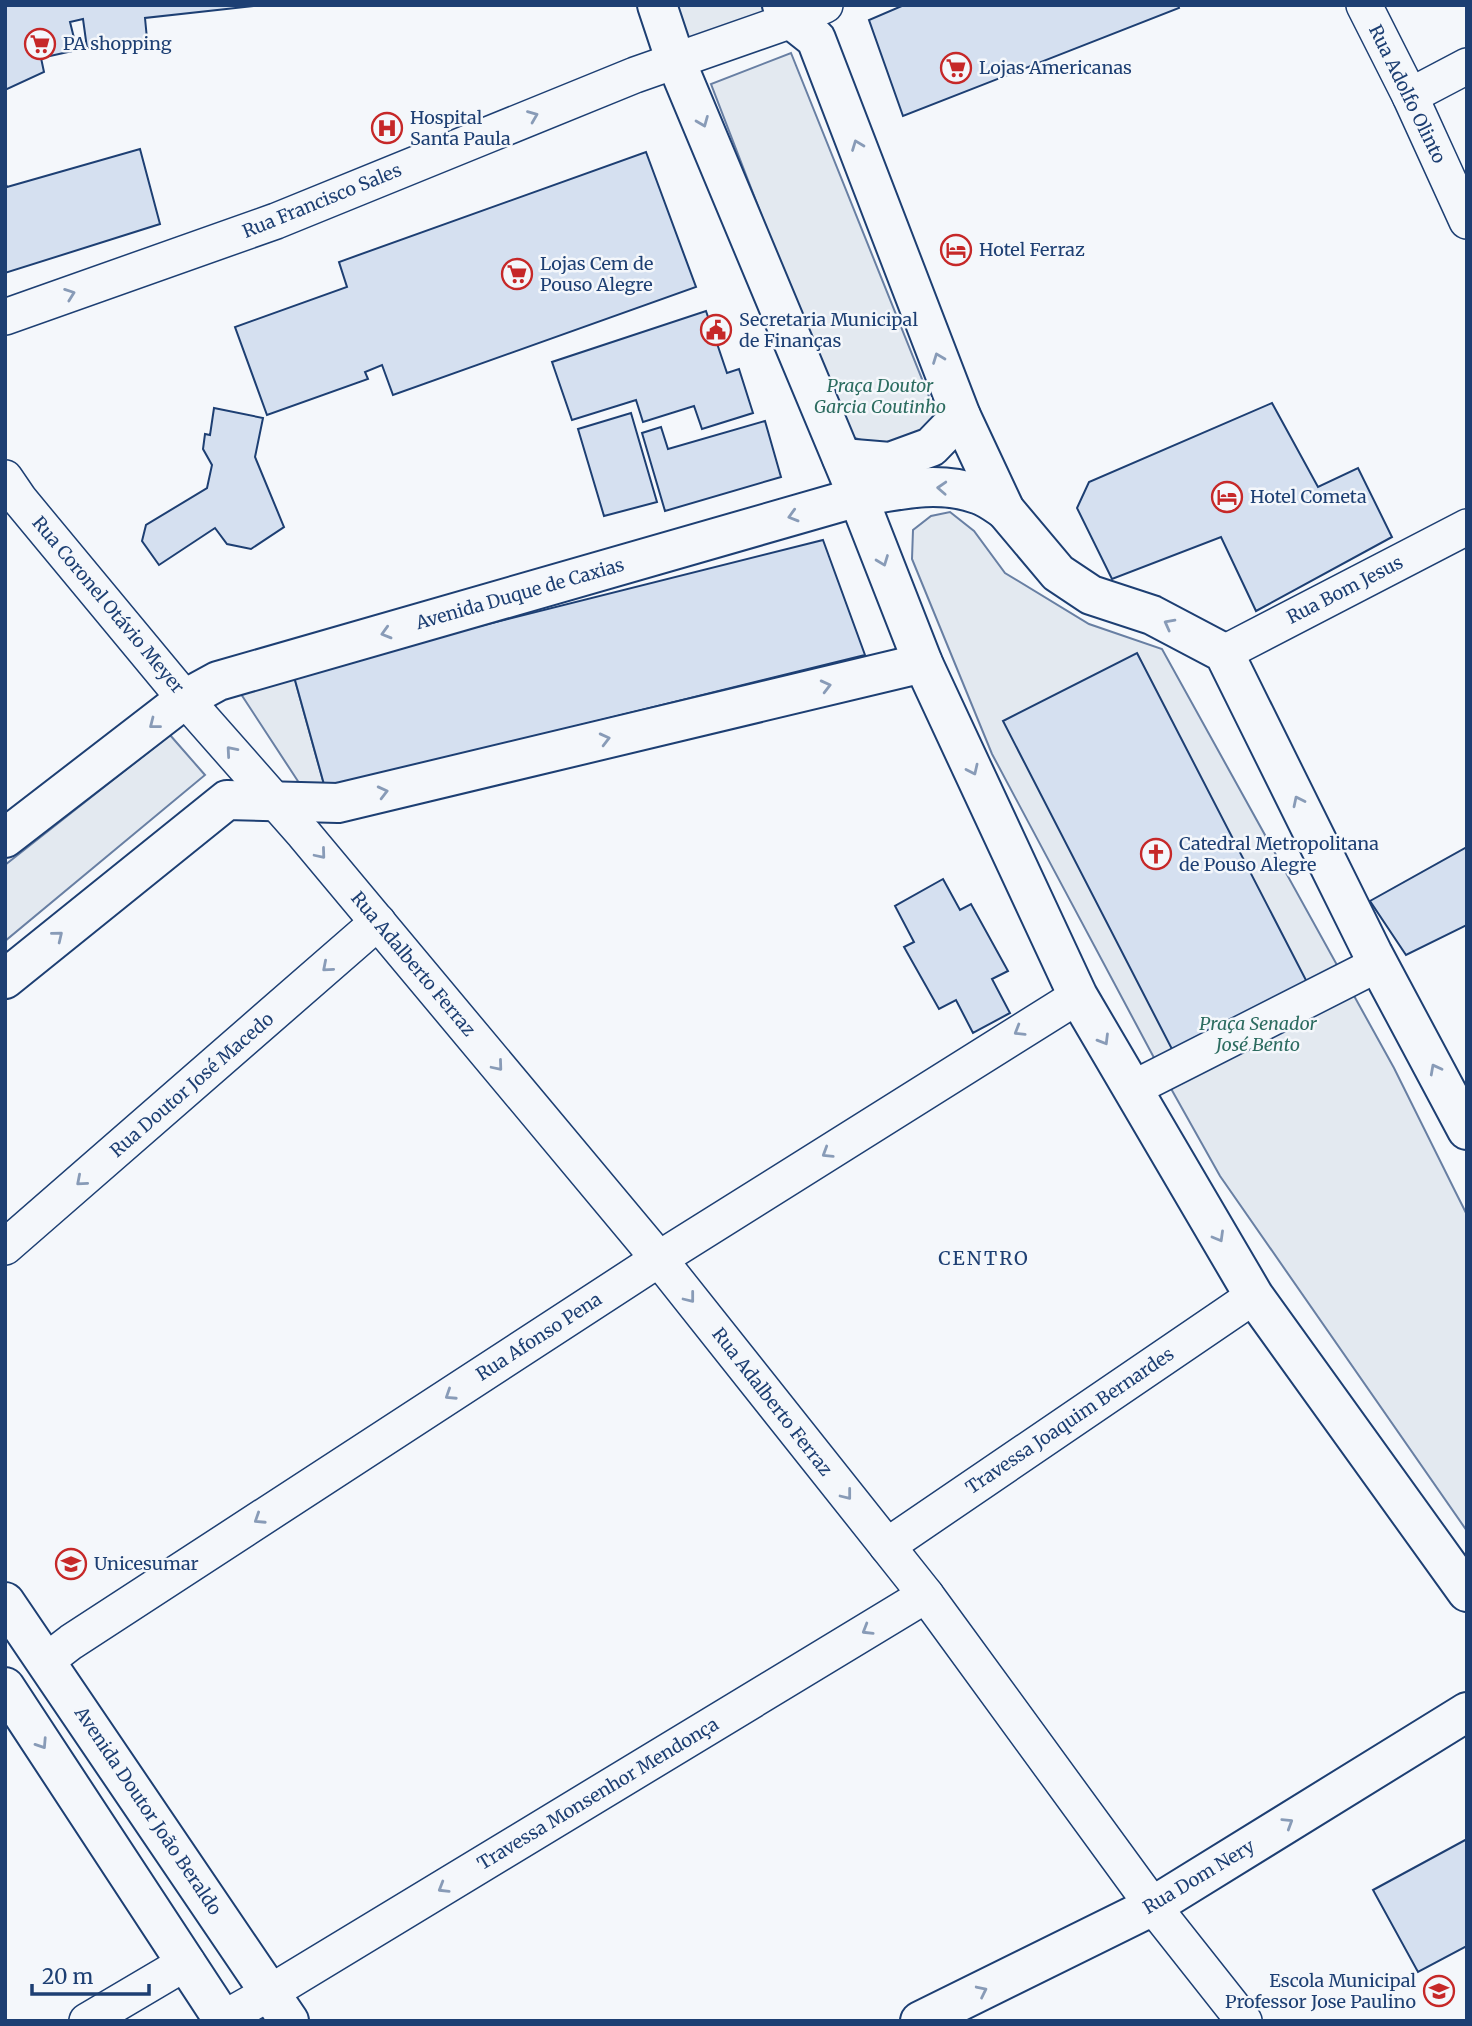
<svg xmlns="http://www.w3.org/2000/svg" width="1472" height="2026" font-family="Merriweather,serif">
  <rect width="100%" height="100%" fill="#f4f7fb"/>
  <g fill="#e3e9f0" stroke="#687fa3" stroke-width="2">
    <path d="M 671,5 L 761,5 L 766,16 L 682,45 Z"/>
    <path d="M 791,53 L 936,414 L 917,443 L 882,447 L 846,435 L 711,84 Z"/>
    <path d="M 950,512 L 974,531 L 1005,573 L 1089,624 L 1162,649 L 1394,1068 L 1467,1215 L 1467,1531 L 1220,1176 L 1160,1069 L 992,754 L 912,559 L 913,530 L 931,516 Z"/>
    <path d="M 293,673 L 325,788 L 305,792 L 239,691 Z"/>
    <path d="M 170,735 L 205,775 L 5,941 L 5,865 Z"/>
  </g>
  <g fill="#d5e0f0" stroke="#1d3f73" stroke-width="2">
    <path d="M 5,5 L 263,5 L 145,18 L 147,39 L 87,48 L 83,19 L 70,22 L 77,50 L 41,58 L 44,72 L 5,90 Z"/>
    <path d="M 904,5 L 1178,5 L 1179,8 L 903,116 L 869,20 Z"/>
    <path d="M 140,149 L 160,224 L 5,273 L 5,182 L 7,187 Z"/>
    <path d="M 646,152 L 696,287 L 393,395 L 382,365 L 365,372 L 368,379 L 267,415 L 235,327 L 347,287 L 339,262 Z"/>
    <path d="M 706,311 L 727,373 L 739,369 L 753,413 L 702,429 L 694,406 L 643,422 L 636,400 L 572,420 L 552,362 Z"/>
    <path d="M 1272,403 L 1318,487 L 1358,468 L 1392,537 L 1256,611 L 1221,537 L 1112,579 L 1077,508 L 1089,482 Z"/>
    <path d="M 214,408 L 263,418 L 255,457 L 284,527 L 251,549 L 227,544 L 215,528 L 159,565 L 142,541 L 146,525 L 207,488 L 212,465 L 203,449 L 205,434 L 210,435 Z"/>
    <path d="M 631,413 L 657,502 L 604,516 L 578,429 Z"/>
    <path d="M 765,421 L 781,477 L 665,511 L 642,433 L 661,427 L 668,449 Z"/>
    <path d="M 823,540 L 865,655 L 325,788 L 293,673 Z"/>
    <path d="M 1137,653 L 1309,986 L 1175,1055 L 1003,721 Z"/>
    <path d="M 1467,847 L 1467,925 L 1406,955 L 1370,901 Z"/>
    <path d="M 943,879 L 960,910 L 971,904 L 1008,971 L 992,979 L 1010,1013 L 973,1033 L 956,1000 L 939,1009 L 904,947 L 914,942 L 895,906 Z"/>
    <path d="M 1467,1839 L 1467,1946 L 1418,1972 L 1373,1890 Z"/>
  </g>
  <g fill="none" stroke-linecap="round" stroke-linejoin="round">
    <g stroke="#1d3f73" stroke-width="38">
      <g id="street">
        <path d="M 1364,5 L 1410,96 L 1467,221"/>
        <path d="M 1410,96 L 1467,66"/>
        <path d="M 5,317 L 276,221 L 635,75 L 792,20 L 825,5"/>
        <path d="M 5,478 L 20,500 L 185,699 L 304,834 L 659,1259 L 926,1595 L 1153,1906 L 1244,2021"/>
        <path d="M 1224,653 L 1467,527"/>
        <path d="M 1132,1089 L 1378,964"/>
        <path d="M 5,1247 L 378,922"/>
        <path d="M 887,1546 L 1254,1296"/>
        <path d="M 45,1662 L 71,1642 L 659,1259 L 1078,996"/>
        <path d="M 223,2019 L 271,1992 L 926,1595"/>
        <path d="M 87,2021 L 187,1962"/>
      </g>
    </g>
    <g stroke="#1d3f73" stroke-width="42">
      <g id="secondary">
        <path d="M 657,5 L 675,59 L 858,497 L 923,663 L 1078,996 L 1254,1296 L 1467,1592"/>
        <path d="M 782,5 L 792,20 L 816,39 L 961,416 L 1005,510 L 1058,573 L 1091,595 L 1152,615 L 1224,653 L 1373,954 L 1467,1130"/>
        <path d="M 842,458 L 890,462 L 931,447 L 961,416"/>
        <path d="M 5,838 L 185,699 L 218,681 L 858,497 C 898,490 938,480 977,494 C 987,497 996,504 1005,510"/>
        <path d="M 5,979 L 227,800 L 338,803 L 923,663"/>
        <path d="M 5,1602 L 289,2021"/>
        <path d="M 5,1687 L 224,2021"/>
        <path d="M 920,2021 L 1153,1906 L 1467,1712"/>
      </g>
    </g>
    <use href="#street" stroke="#f4f7fb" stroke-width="35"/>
    <use href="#secondary" stroke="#f4f7fb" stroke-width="38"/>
  </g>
  <defs><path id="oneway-chevron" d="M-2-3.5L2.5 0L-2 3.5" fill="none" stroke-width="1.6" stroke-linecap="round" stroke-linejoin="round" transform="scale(1.75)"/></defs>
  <g stroke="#889bb7">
    <use href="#oneway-chevron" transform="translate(533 116) rotate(-22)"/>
    <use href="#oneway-chevron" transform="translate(703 122) rotate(68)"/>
    <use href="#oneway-chevron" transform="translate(857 145) rotate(-111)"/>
    <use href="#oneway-chevron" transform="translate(70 294) rotate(-20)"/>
    <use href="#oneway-chevron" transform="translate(938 358) rotate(-111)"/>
    <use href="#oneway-chevron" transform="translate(942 488) rotate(-177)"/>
    <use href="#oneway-chevron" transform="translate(793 516) rotate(164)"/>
    <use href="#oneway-chevron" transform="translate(883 561) rotate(69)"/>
    <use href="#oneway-chevron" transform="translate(1169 624) rotate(-152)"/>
    <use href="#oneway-chevron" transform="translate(386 633) rotate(164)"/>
    <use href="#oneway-chevron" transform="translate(826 686) rotate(-14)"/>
    <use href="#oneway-chevron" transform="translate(154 724) rotate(142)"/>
    <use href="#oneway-chevron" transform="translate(605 739) rotate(-14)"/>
    <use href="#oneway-chevron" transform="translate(231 751) rotate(-131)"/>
    <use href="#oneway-chevron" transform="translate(973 770) rotate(65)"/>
    <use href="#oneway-chevron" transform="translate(383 792) rotate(-14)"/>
    <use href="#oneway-chevron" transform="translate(1298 801) rotate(-116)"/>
    <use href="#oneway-chevron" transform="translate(321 854) rotate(50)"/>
    <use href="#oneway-chevron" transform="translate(58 936) rotate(-39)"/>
    <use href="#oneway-chevron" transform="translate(327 967) rotate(139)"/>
    <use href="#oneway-chevron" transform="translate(1019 1031) rotate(149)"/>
    <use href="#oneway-chevron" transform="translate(1104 1040) rotate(59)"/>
    <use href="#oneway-chevron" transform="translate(498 1066) rotate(50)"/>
    <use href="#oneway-chevron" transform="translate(1435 1069) rotate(-118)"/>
    <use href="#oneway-chevron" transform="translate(827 1153) rotate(148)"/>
    <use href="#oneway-chevron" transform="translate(81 1181) rotate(139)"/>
    <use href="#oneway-chevron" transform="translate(1219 1237) rotate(60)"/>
    <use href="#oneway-chevron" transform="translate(690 1298) rotate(52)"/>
    <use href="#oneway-chevron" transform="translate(450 1395) rotate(147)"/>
    <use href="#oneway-chevron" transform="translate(847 1495) rotate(52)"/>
    <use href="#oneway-chevron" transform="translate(259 1519) rotate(147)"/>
    <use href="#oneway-chevron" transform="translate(867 1630) rotate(149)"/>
    <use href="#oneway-chevron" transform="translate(42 1744) rotate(57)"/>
    <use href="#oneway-chevron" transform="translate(1288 1823) rotate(-32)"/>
    <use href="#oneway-chevron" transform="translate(443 1888) rotate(149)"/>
    <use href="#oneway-chevron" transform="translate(982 1991) rotate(-26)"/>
  </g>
  <defs>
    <g id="supermarket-ring" transform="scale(1.575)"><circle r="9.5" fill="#f4f7fb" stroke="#c62828" stroke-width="1.5"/><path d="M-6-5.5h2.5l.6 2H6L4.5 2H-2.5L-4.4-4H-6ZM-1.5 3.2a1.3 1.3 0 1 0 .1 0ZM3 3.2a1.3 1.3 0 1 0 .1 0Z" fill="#c62828"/></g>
    <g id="hospital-ring" transform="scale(1.575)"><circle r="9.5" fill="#f4f7fb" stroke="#c62828" stroke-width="1.5"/><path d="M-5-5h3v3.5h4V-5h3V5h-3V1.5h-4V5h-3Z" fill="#c62828"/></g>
    <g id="hotel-ring" transform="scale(1.575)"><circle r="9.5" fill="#f4f7fb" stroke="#c62828" stroke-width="1.5"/><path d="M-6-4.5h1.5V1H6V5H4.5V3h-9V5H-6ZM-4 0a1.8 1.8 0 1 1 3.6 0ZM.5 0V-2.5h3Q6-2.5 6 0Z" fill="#c62828"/></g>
    <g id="civic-ring" transform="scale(1.575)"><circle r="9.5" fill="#f4f7fb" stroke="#c62828" stroke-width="1.5"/><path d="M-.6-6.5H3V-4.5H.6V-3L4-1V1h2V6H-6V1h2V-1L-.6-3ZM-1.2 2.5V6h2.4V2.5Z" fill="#c62828"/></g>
    <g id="church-ring" transform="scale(1.575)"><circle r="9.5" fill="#f4f7fb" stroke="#c62828" stroke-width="1.5"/><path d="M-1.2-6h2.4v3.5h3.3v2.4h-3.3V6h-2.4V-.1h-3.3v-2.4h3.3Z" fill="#c62828"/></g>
    <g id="university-ring" transform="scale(1.575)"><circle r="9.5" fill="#f4f7fb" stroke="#c62828" stroke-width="1.5"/><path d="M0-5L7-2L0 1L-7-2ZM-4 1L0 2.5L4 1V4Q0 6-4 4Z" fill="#c62828"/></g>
    <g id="school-ring" transform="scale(1.575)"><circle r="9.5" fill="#f4f7fb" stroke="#c62828" stroke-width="1.5"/><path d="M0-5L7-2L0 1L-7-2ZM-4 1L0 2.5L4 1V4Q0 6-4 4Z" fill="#c62828"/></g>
  </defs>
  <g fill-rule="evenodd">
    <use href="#supermarket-ring" x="40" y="44"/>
    <use href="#supermarket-ring" x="956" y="68"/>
    <use href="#hospital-ring" x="387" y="128"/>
    <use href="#hotel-ring" x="956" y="250"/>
    <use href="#supermarket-ring" x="517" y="274"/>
    <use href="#civic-ring" x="716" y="330"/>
    <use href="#hotel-ring" x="1227" y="497"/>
    <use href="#church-ring" x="1156" y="854"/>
    <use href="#university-ring" x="71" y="1564"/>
    <use href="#school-ring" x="1439" y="1991"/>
  </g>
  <g text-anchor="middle" stroke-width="5" stroke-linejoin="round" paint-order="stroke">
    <g font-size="18" fill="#1d3f73" stroke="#f4f7fb" text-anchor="start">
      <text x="63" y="50">PA shopping</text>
      <text x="979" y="74">Lojas Americanas</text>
      <text x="410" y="124">Hospital<tspan x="410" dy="21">Santa Paula</tspan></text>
      <text x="979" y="256">Hotel Ferraz</text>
      <text x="540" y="270">Lojas Cem de<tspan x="540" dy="21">Pouso Alegre</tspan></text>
      <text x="739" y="326">Secretaria Municipal<tspan x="739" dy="21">de Finanças</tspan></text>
      <text x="1250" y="503">Hotel Cometa</text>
      <text x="1179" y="850">Catedral Metropolitana<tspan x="1179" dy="21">de Pouso Alegre</tspan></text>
      <text x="94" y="1570">Unicesumar</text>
      <text x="1416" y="1987" text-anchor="end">Escola Municipal<tspan x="1416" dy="21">Professor Jose Paulino</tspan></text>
    </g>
    <g font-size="18" fill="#1d3f73" stroke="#f4f7fb">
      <text transform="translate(1407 94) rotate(64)" y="6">Rua Adolfo Olinto</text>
      <text transform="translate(322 201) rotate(-22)" y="6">Rua Francisco Sales</text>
      <text transform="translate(1345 590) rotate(-27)" y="6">Rua Bom Jesus</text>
      <text transform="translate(520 594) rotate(-16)" y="6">Avenida Duque de Caxias</text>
      <text transform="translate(108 605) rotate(50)" y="6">Rua Coronel Otávio Meyer</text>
      <text transform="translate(413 964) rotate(50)" y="6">Rua Adalberto Ferraz</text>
      <text transform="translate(192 1085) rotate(-41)" y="6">Rua Doutor José Macedo</text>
      <text transform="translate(539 1337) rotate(-33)" y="6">Rua Afonso Pena</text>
      <text transform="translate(772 1402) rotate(52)" y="6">Rua Adalberto Ferraz</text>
      <text transform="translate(1070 1421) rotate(-34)" y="6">Travessa Joaquim Bernardes</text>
      <text transform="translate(598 1794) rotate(-31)" y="6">Travessa Monsenhor Mendonça</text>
      <text transform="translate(148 1811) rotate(56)" y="6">Avenida Doutor João Beraldo</text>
      <text transform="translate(1199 1877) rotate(-31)" y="6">Rua Dom Nery</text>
    </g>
    <g font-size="18" font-style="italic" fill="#2c6c60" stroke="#f4f7fb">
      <text x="880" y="392">Praça Doutor<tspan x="880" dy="21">Garcia Coutinho</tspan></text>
      <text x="1258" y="1030">Praça Senador<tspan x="1258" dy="21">José Bento</tspan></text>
    </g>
    <g font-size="19" letter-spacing="2" fill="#1d3f73" stroke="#f4f7fb">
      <text x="984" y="1265">CENTRO</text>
    </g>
  </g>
  <rect width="1472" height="2026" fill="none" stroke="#1d3f73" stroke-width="14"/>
  <path d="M32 1984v10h117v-10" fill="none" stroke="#1d3f73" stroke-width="3.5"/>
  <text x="42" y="1984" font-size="21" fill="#1d3f73" stroke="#f4f7fb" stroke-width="5" paint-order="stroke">20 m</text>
</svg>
